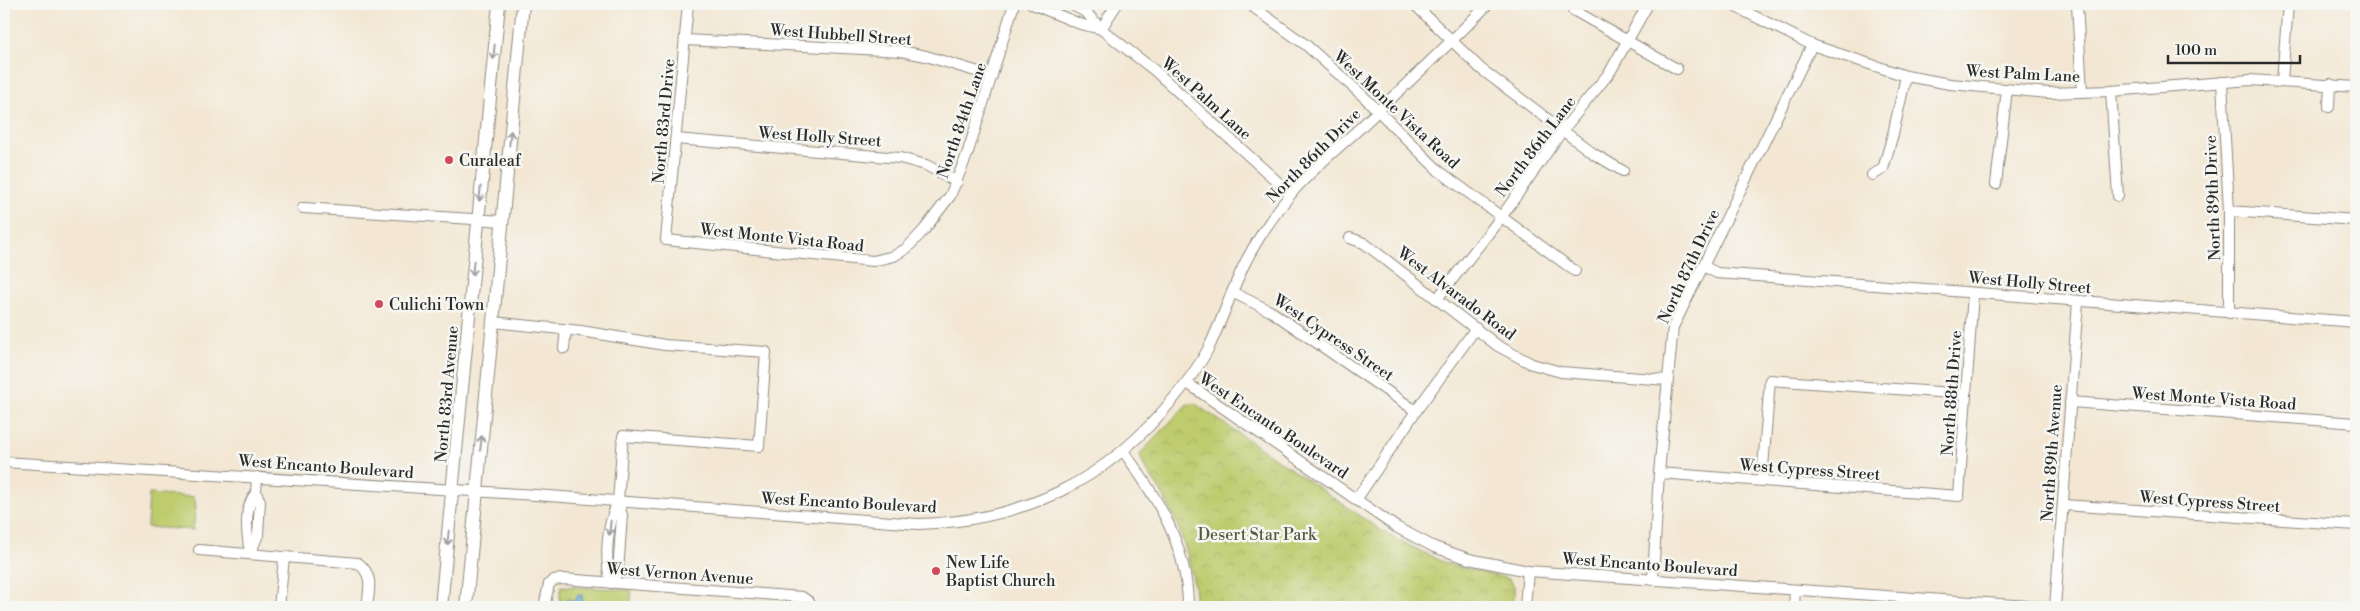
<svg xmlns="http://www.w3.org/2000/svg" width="2360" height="611" font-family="'Libre Bodoni',serif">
  <defs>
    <pattern id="park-crowns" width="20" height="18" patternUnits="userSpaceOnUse" patternTransform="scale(1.25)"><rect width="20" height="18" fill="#becc6e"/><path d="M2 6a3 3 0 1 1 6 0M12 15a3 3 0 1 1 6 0" fill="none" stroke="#a3af5f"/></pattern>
    <pattern id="water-rules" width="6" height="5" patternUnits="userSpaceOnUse" patternTransform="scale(1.25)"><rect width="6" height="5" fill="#6abbe5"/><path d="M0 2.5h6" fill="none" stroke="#5798ba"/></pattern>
  </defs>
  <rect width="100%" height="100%" fill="#f6f6f2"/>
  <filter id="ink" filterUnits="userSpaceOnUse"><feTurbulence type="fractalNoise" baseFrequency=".02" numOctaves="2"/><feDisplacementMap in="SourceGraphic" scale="10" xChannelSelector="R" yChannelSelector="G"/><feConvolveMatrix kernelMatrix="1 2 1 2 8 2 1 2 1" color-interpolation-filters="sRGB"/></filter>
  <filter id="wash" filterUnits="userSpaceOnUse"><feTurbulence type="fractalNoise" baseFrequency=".0096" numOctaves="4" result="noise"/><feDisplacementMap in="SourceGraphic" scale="20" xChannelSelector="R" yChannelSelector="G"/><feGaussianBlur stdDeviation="1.12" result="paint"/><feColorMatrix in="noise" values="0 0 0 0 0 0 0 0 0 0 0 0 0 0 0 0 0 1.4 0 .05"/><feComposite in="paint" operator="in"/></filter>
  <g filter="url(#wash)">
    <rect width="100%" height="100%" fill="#f3e7d3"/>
    <g fill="#becc6e" stroke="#747c4c">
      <path d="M 149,494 L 194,497 L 196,506 L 193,530 L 147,527 Z"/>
      <path d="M 561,586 L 632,590 L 630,607 L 559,607 Z"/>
    </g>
    <path fill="url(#park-crowns)" stroke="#747c4c" d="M 1194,403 L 1388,535 L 1445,563 L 1509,579 L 1514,586 L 1514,607 L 1196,607 C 1194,570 1182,530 1164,497 C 1158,484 1142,469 1140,454 L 1186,405 Z"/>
    <path fill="url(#water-rules)" stroke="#4a7388" d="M 577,595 L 582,595 L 583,607 L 565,607 L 567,599 L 576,601 Z"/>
  </g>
  <g filter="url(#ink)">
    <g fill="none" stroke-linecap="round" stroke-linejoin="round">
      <g stroke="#8f897f" stroke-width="12">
        <g id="minor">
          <path d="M 688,4 L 666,240 L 873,261 L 894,256 L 907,248 L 924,230 L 950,196 L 967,155 L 1014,4"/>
          <path d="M 1032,4 L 1080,24 L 1101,29"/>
          <path d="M 1070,4 L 1086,12 L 1101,29 L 1154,70 L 1291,194"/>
          <path d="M 1249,4 L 1306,45 L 1362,95 L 1439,171 L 1575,271"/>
          <path d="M 1414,4 L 1481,69 L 1594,154 L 1623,171"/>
          <path d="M 1730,4 L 1812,45 L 1906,76 L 1950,84 L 2048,93 L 2111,91 L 2250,80 L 2356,87"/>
          <path d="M 2077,4 L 2082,92"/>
          <path d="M 1573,10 L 1677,69"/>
          <path d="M 1101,29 L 1117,4"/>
          <path d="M 685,40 L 901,51 L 926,56 L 992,76"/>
          <path d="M 2282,81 L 2288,4"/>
          <path d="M 2222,82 L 2229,211 L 2229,313"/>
          <path d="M 2111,91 L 2118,196"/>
          <path d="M 2329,107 L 2330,84"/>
          <path d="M 676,139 L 900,158 L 926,165 L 957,182"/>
          <path d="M 1872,175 L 1883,169 L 1893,134 L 1906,76"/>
          <path d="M 1996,184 L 2007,89"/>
          <path d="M 303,208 L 503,221"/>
          <path d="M 2229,211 L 2356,220"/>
          <path d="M 1350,238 L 1364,243 L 1498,346 L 1532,364 L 1561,372 L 1667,380"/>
          <path d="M 1703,266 L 1717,273 L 2356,322"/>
          <path d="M 1232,292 L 1272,312 L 1416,411"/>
          <path d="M 1437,299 L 1502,216 L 1562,131 L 1610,72 L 1648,4"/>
          <path d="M 493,322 L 581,331 L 665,345 L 766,352 L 759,446 L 623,436 L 618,501 L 622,515 L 619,558 L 618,571 L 611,583"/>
          <path d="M 564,348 L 566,329"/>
          <path d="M 1187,383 L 1396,527 L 1434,547 L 1469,559 L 1528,571 L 2044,607"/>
          <path d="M 2070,402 L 2356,423"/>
          <path d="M 1124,452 C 1158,499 1188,547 1188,607"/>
          <path d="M 4,462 L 536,495 L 918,524 C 1024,521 1107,481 1174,398 C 1188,381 1201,364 1210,345 C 1223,318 1232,289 1245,263 C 1257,239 1273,216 1290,195 C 1310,171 1337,149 1360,128 C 1403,87 1447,47 1488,4"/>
          <path d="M 1659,473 L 1959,496 L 1973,293"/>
          <path d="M 1762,480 L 1770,380 L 1966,394"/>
          <path d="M 1356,500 L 1416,411 L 1476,328"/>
          <path d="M 2063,505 L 2356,525"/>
          <path d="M 199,550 L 358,563 C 374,575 369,590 367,607"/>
          <path d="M 250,553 C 247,535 243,508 256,493"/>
          <path d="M 250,554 L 258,535 L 260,501 L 256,493 L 257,477"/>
          <path d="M 1653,578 L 1659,473 L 1673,327 L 1812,45"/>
          <path d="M 611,583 C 604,557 607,525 618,501"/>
          <path d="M 279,607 L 284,558"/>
          <path d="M 544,607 L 549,584 L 554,580 L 563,579 L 802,597 L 809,602 L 811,607"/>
          <path d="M 1525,607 L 1528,571"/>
          <path d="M 1794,607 L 1795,590"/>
          <path d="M 2055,607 L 2078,302"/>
        </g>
      </g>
      <g stroke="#8f897f" stroke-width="14">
        <g id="major">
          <path d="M 441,607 L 499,4"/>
          <path d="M 466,607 L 523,4"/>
        </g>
      </g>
      <use href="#minor" stroke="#fff" stroke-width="10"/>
      <use href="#major" stroke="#fff" stroke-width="12"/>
    </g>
    <defs><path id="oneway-shaft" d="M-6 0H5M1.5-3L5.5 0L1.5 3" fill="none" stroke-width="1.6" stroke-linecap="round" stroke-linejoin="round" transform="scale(1.25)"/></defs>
    <g stroke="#a0a0a0">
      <use href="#oneway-shaft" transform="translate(494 52) rotate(95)"/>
      <use href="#oneway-shaft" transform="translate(510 138) rotate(-85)"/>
      <use href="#oneway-shaft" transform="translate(480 194) rotate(96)"/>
      <use href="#oneway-shaft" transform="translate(473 268) rotate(95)"/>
      <use href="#oneway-shaft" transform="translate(481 443) rotate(-84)"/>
      <use href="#oneway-shaft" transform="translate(610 528) rotate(95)"/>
      <use href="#oneway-shaft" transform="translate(448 538) rotate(96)"/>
    </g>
  </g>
  <g fill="#d1495b" stroke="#f6f6f2" stroke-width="2">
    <circle cx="449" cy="160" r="5"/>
    <circle cx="379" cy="304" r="5"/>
    <circle cx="936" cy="571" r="5"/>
  </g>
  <g text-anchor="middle" stroke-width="5" stroke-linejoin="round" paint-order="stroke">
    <g font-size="16" fill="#2b2b2b" stroke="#f6f6f2">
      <text transform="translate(841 34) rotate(4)" y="6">West Hubbell Street</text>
      <text transform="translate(2023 73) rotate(3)" y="6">West Palm Lane</text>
      <text transform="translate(1207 98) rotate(42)" y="6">West Palm Lane</text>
      <text transform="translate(1397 109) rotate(43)" y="6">West Monte Vista Road</text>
      <text transform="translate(961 120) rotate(-71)" y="6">North 84th Lane</text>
      <text transform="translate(663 121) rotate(-85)" y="6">North 83rd Drive</text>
      <text transform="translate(820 136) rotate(4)" y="6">West Holly Street</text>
      <text transform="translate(1535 146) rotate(-53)" y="6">North 86th Lane</text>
      <text transform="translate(1313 155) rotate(-45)" y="6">North 86th Drive</text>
      <text transform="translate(2212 198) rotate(-92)" y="6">North 89th Drive</text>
      <text transform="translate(782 237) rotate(6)" y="6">West Monte Vista Road</text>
      <text transform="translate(1688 266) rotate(-65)" y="6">North 87th Drive</text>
      <text transform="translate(2030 282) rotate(5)" y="6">West Holly Street</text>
      <text transform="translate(1457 293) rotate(37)" y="6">West Alvarado Road</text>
      <text transform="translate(1334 337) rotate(34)" y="6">West Cypress Street</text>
      <text transform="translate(1951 393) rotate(-86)" y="6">North 88th Drive</text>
      <text transform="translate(446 394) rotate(-85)" y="6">North 83rd Avenue</text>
      <text transform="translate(2214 398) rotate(4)" y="6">West Monte Vista Road</text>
      <text transform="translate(1274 425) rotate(34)" y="6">West Encanto Boulevard</text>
      <text transform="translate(2051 453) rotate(-86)" y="6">North 89th Avenue</text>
      <text transform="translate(326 466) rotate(4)" y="6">West Encanto Boulevard</text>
      <text transform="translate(1810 469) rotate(4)" y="6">West Cypress Street</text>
      <text transform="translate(2210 501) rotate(4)" y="6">West Cypress Street</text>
      <text transform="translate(849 502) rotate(3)" y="6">West Encanto Boulevard</text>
      <text transform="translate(1650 564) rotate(4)" y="6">West Encanto Boulevard</text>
      <text transform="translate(680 573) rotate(4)" y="6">West Vernon Avenue</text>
    </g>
    <g font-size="16" fill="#2b2b2b" stroke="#f6f6f2" text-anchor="start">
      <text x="459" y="166">Curaleaf</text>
      <text x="389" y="310">Culichi Town</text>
      <text x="946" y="568">New Life<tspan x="946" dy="18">Baptist Church</tspan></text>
    </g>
    <g font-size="16" fill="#575b3f" stroke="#f6f6f2">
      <text x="1257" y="540">Desert Star Park</text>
    </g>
  </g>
  <rect width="2360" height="611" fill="none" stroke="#f6f6f2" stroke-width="20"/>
  <path d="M2168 55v8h132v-8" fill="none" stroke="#2b2b2b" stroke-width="2.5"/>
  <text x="2175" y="55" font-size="15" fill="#2b2b2b" stroke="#f6f6f2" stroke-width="4" paint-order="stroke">100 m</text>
</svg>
